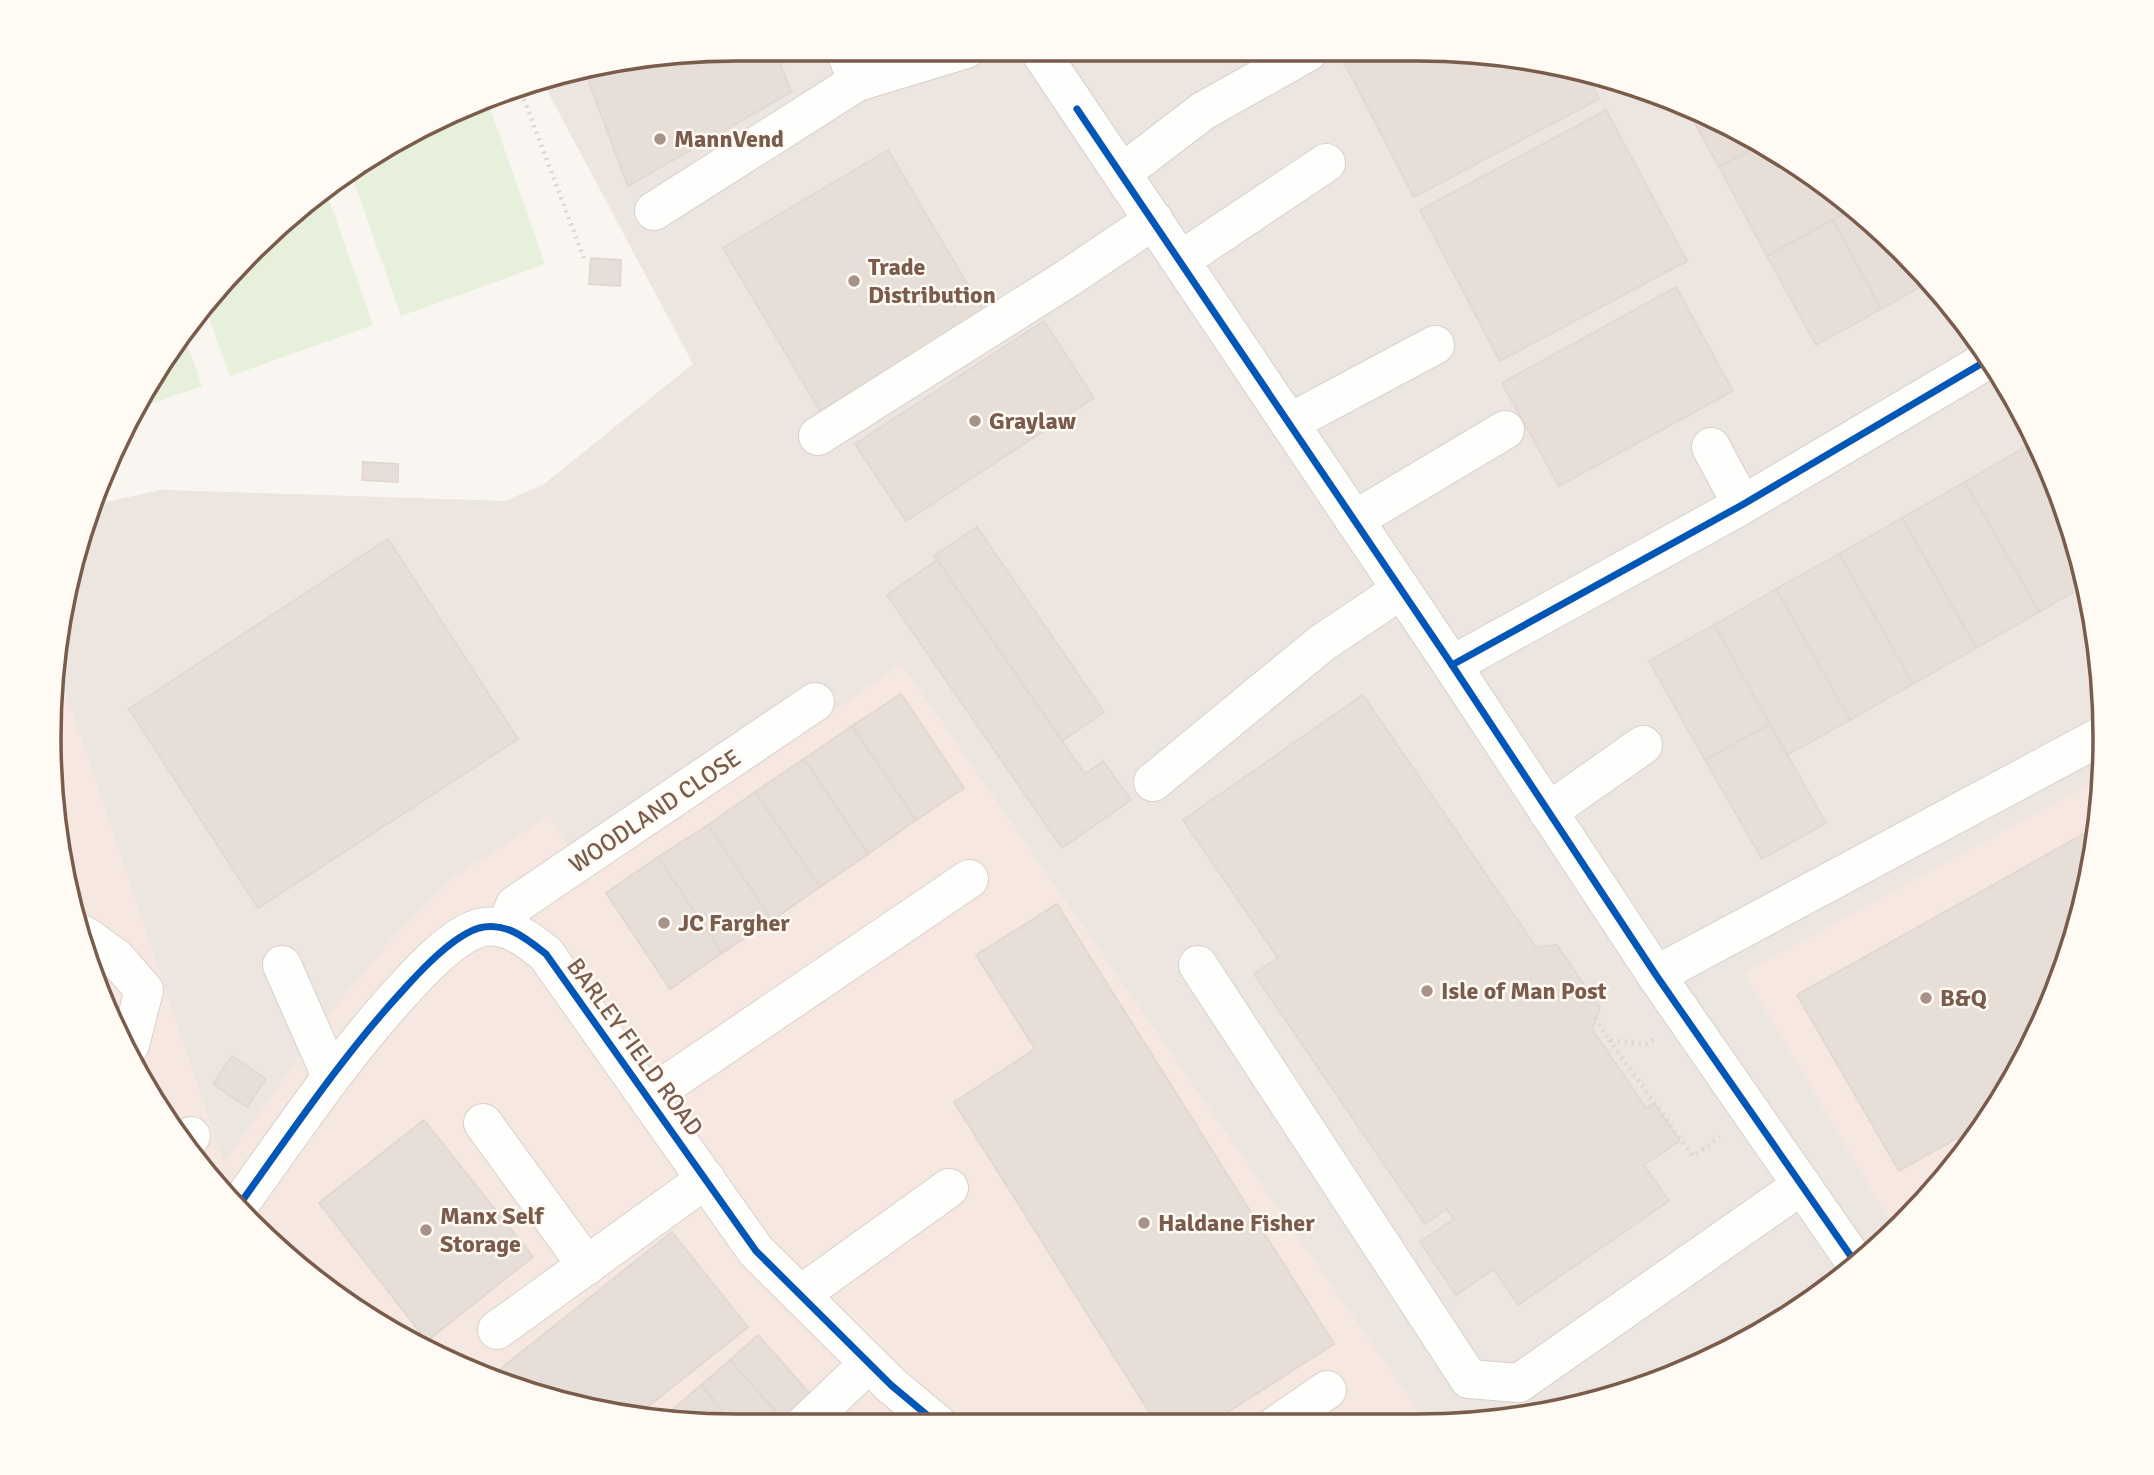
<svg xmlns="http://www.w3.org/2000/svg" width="2154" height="1475" font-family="Signika,sans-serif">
  <rect width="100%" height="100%" fill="#f9f5f0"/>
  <g fill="#f6e8e1">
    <path d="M 693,364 L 1428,1425 L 738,1426 L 603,1413 L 474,1373 L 355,1310 L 250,1224 L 165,1120 L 120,1042 L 62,871 L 49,738 L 55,648 L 93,505 L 161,490 L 505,501 L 543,485 Z"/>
    <path d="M 2101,778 L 2092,872 L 2052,1001 L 1989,1120 L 1896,1231 L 1744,973 Z"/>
  </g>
  <path fill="#ede5e0" d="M 738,49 L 1416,49 L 1550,62 L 1638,86 L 1760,141 L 1904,251 L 1989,355 L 2053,474 L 2092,604 L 2105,738 L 2101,778 L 1744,973 L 1896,1231 L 1835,1284 L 1721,1355 L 1550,1413 L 1428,1425 L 901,664 L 587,879 L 549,815 L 454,877 L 403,926 L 337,1004 L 224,1163 L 54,658 L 55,648 L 93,505 L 161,490 L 505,501 L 543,485 L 693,364 L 541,79 L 559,73 Z"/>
  <g fill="#e7f0db">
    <path d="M 486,97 L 545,264 L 401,316 L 350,170 L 474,102 Z"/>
    <path d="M 326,191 L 373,325 L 230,376 L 204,304 L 220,284 Z"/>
    <path d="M 183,332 L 202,386 L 136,409 L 165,355 Z"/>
  </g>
  <g fill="#e6ded7" stroke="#e2d8d2" stroke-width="2">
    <path d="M 738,49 L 775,49 L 791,92 L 628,186 L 584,69 Z"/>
    <path d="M 1337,49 L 1416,49 L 1550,62 L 1585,71 L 1599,99 L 1414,197 Z"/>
    <path d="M 1686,107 L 1760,141 L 1763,143 L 1719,167 Z"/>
    <path d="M 1606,110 L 1687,261 L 1500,361 L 1420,210 Z"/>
    <path d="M 1763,143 L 1851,210 L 1767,256 L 1719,167 Z"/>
    <path d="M 888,150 L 985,314 L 820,411 L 723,248 Z"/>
    <path d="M 1851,210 L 1904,251 L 1929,282 L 1881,309 L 1833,220 Z"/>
    <path d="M 1833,220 L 1881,309 L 1816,345 L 1767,256 Z"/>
    <path d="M 591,258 L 621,260 L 620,286 L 589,284 Z"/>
    <path d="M 1676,287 L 1733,391 L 1559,486 L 1502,383 Z"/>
    <path d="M 1044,321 L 1094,398 L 906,521 L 855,444 Z"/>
    <path d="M 2035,442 L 2053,474 L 2064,510 L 2027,446 Z"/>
    <path d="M 2027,446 L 2064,510 L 2086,585 L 2039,612 L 1965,482 Z"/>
    <path d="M 363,462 L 398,464 L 398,482 L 362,480 Z"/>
    <path d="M 1965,482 L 2039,612 L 1976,648 L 1902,518 Z"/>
    <path d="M 1902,518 L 1976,648 L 1913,684 L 1839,554 Z"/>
    <path d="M 977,527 L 1104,712 L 1062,741 L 934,556 Z"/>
    <path d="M 388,539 L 518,739 L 258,908 L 129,709 Z"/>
    <path d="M 1839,554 L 1913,684 L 1850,720 L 1776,589 Z"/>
    <path d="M 937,560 L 1085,774 L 1103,761 L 1131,800 L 1062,848 L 887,595 Z"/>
    <path d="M 1776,589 L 1850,720 L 1787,755 L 1714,625 Z"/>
    <path d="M 1714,625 L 1770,724 L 1705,760 L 1649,661 Z"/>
    <path d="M 901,694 L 964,788 L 916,820 L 852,726 Z"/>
    <path d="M 1363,695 L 1536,947 L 1557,945 L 1600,1008 L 1592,1029 L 1646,1108 L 1654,1103 L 1680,1141 L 1644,1165 L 1669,1201 L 1518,1305 L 1494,1269 L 1456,1295 L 1420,1242 L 1454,1219 L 1446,1209 L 1425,1224 L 1254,974 L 1278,958 L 1183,820 Z"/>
    <path d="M 1770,724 L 1826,823 L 1762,859 L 1705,760 Z"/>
    <path d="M 852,726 L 916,820 L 868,854 L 804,759 Z"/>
    <path d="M 804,759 L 868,854 L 820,887 L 755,792 Z"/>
    <path d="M 755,792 L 820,887 L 772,920 L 708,825 Z"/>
    <path d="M 708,825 L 772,920 L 722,953 L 658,857 Z"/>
    <path d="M 2096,827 L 2092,872 L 2052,1001 L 1989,1120 L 1899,1171 L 1797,995 Z"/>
    <path d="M 658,857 L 722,953 L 670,989 L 606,893 Z"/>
    <path d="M 1057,904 L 1334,1344 L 1206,1426 L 1158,1426 L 954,1102 L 1035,1049 L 976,955 Z"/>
    <path d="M 232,1056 L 266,1079 L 247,1107 L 213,1084 Z"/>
    <path d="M 424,1120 L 533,1257 L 427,1341 L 319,1203 Z"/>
    <path d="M 672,1232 L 748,1327 L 636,1416 L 603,1413 L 489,1378 Z"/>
    <path d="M 758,1335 L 811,1395 L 783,1420 L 730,1360 Z"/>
    <path d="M 730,1360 L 783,1420 L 775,1426 L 735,1426 L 701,1385 Z"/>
    <path d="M 701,1385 L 735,1426 L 681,1420 L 672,1410 Z"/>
    <path d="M 672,1410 L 681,1420 L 662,1419 Z"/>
  </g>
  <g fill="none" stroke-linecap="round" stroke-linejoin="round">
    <g stroke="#d7d1cb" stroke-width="40">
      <g id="minor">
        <path d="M 845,49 L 857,82"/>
        <path d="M 1038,49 L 1452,665 L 1656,975 L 1857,1265"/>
        <path d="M 1122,173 L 1203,111 L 1308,52"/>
        <path d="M 654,211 L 857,82 L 966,49"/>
        <path d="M 1181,260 L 1326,163"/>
        <path d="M 1289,423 L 1435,345"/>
        <path d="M 818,436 L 1068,278 L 1154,220"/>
        <path d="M 1711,447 L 1742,505"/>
        <path d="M 1354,520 L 1505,430"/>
        <path d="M 1452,665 L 1742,505 L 1991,358"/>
        <path d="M 1153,782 L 1322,643 L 1401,590"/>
        <path d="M 1548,812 L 1643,745"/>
        <path d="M 505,928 L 515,905 L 815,702"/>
        <path d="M 84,935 L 116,958 L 144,990 L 130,1045 L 125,1051"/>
        <path d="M 282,965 L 331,1076"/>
        <path d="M 1198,965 L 1469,1379 L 1519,1383 L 1802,1185"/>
        <path d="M 1656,975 L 2105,734"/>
        <path d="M 648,1097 L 969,879"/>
        <path d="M 483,1123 L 587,1266"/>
        <path d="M 185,1144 L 191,1136"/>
        <path d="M 237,1208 C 291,1133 342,1056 405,988 C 423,968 453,936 479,928 C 506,921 527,939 546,954 L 756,1251 L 891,1385 L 940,1426"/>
        <path d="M 800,1295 L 949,1188"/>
        <path d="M 497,1330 L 706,1179"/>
        <path d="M 803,1426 L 869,1363"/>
        <path d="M 1275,1426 L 1327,1390"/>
      </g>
    </g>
    <g stroke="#dcd5d0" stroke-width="4.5" stroke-dasharray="2 5" stroke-linecap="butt">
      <path d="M 519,86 L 585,261"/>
      <path d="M 1595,1018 L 1609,1040 L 1646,1044 L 1654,1039"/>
      <path d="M 1609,1040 L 1693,1156 L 1720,1137"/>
    </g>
    <use href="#minor" stroke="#fefefd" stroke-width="38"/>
    <g stroke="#fffaf3" stroke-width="11">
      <g id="cycleway">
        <path d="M 1077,109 L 1452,665 L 1656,975 L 1857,1265"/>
        <path d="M 1452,665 L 1742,505 L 1991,358"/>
        <path d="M 237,1208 C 291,1133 342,1056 405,988 C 423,968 453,936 479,928 C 506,921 527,939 546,954 L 756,1251 L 891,1385 L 940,1426"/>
      </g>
    </g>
    <use href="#cycleway" stroke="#0057b8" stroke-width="7"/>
  </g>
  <g fill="#a69286" stroke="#fffaf3" stroke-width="2.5">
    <circle cx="660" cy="139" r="7"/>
    <circle cx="854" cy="281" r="7"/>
    <circle cx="975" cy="421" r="7"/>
    <circle cx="664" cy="923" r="7"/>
    <circle cx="1427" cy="991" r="7"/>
    <circle cx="1926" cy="998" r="7"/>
    <circle cx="1144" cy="1223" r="7"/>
    <circle cx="426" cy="1230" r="7"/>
  </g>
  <g text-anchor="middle" stroke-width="5" stroke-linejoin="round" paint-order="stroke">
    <g font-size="24" font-weight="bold" fill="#7a5c4d" stroke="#fffaf3" text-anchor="start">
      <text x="674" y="147">MannVend</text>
      <text x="868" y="275">Trade<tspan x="868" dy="28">Distribution</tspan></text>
      <text x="989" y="429">Graylaw</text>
      <text x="678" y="931">JC Fargher</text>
      <text x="1441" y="999">Isle of Man Post</text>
      <text x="1940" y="1006">B&amp;Q</text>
      <text x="440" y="1224">Manx Self<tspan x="440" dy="28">Storage</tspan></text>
      <text x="1158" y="1231">Haldane Fisher</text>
    </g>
    <g font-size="24" fill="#7a5c4d" stroke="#fffaf3">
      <text transform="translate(655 811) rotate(-34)" y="8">WOODLAND CLOSE</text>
      <text transform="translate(635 1047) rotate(54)" y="8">BARLEY FIELD ROAD</text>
    </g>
  </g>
  <path d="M0 0H2154V1475H0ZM737 61H1417A676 676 0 0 1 2093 737V738A676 676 0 0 1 1417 1414H737A676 676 0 0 1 61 738V737A676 676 0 0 1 737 61Z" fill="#fffaf3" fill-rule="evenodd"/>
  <path fill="none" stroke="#7a5c4d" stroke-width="3.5" d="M737 61H1417A676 676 0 0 1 2093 737V738A676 676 0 0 1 1417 1414H737A676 676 0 0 1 61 738V737A676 676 0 0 1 737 61Z"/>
</svg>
